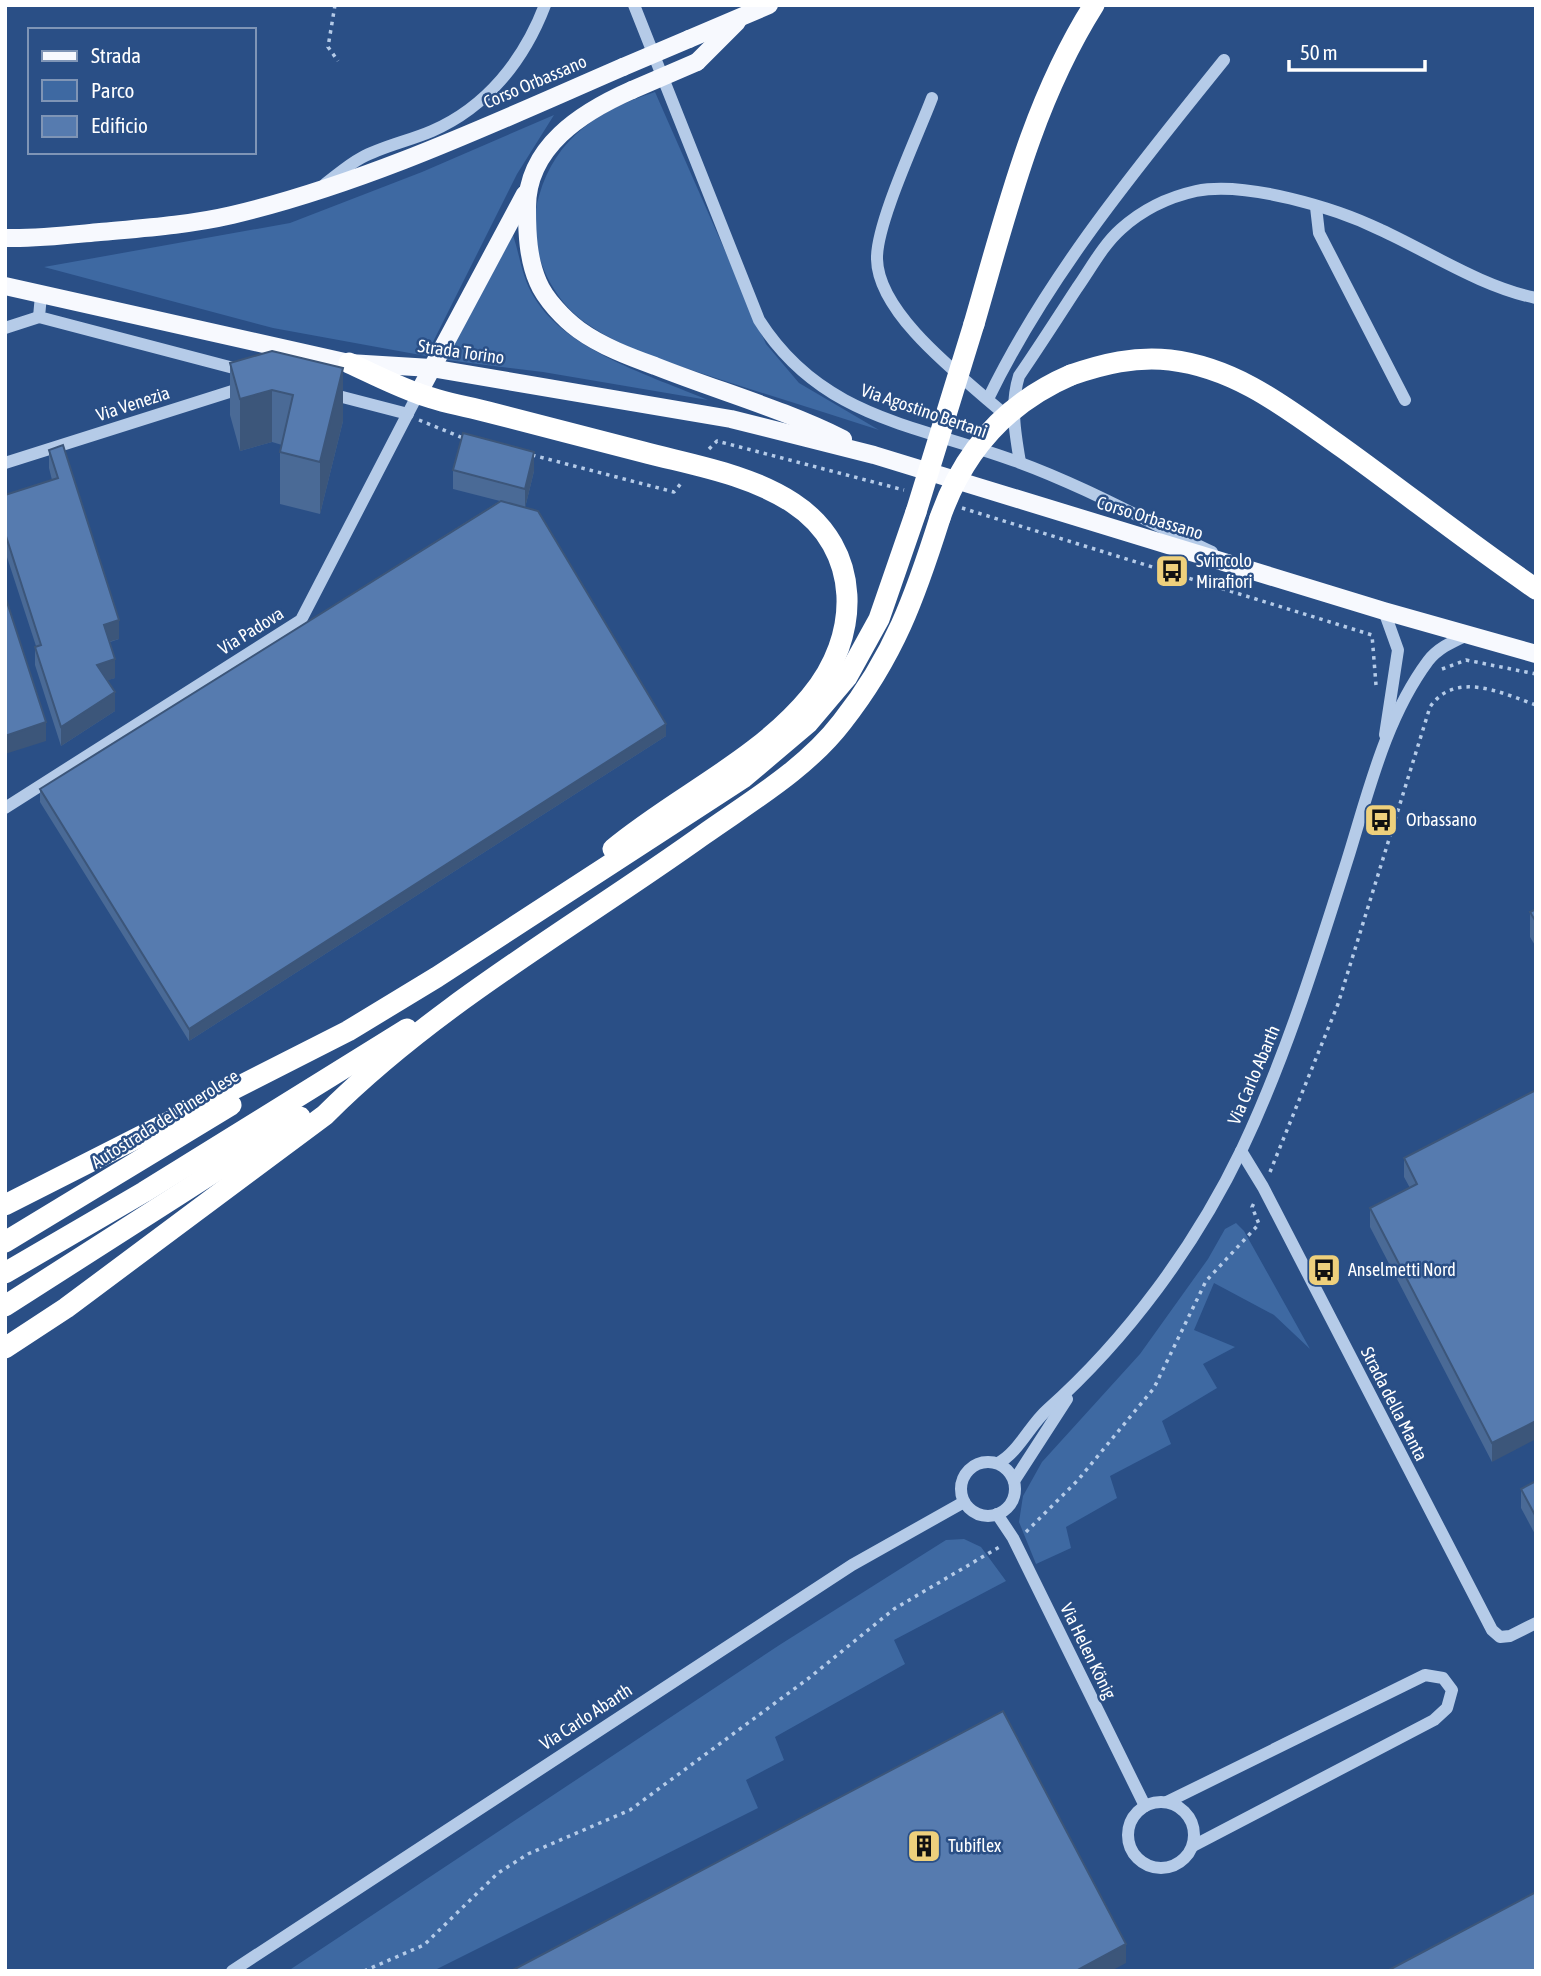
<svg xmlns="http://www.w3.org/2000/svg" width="1541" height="1976" font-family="'Asap Condensed',sans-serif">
  <rect width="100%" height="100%" fill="#2a4f86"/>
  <g fill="#3e69a2">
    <path d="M 655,92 L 766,344 L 799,383 L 879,430 C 829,414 778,398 728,382 C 680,366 627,352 586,323 C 547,296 525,241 539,196 C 556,137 599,110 655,92 Z"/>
    <path d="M 554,115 L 517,174 L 426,356 L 273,328 L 44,267 L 290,223 L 422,172 Z"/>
    <path d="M 513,235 C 520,256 522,278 534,297 C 566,351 652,376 708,400 L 543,372 L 446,360 Z"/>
    <path d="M 1236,1223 L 1244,1231 L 1310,1349 L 1274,1315 L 1214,1283 L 1194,1330 L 1235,1347 L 1203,1364 L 1217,1388 L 1162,1421 L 1171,1444 L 1110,1476 L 1117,1498 L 1066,1527 L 1071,1548 L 1036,1564 L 1019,1522 L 1023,1496 L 1042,1462 L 1140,1354 L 1208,1259 L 1225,1229 Z"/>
    <path d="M 964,1539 L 981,1547 L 1006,1581 L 894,1640 L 905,1664 L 775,1737 L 784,1760 L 746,1780 L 758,1808 L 433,1971 L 288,1971 L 781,1644 L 946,1540 Z"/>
  </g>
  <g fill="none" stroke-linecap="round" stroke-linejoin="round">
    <g stroke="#b5cbe8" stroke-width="3.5" stroke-dasharray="3.5 5" stroke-linecap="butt">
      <path d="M 335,5 L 328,47 L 338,61"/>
      <path d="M 419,420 L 463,438"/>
      <path d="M 709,449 L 717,441 L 904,490"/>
      <path d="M 532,455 L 674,492 L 683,481"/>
      <path d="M 962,508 L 1372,635 L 1376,685"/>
      <path d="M 1442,669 L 1466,660 L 1536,674"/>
      <path d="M 1270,1172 L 1338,1004 L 1430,707 C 1455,670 1502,693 1536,705"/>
      <path d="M 1026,1532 L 1078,1480 L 1154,1388 L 1206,1281 L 1259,1224 L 1252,1207 L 1255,1201"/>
      <path d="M 364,1971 L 424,1945 L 498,1873 L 528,1854 L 630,1810 L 809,1678 L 894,1609 L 1001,1546"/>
    </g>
    <g stroke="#b5cbe8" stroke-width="12">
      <path d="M 634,5 L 759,320 C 822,419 916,424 1018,462 C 1084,486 1148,522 1212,552"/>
      <path d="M 932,98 C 918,135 876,224 877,259 C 878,317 970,383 1010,419"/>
      <path d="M 325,184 C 337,175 348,165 361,158 C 383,146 409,141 432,131 C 487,107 524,60 545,5"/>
      <path d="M 1316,207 L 1319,233 L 1405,400"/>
      <path d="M 41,295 L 39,317 L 245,371"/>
      <path d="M 5,328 L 39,317"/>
      <path d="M 327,393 L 408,414"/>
      <path d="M 988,399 C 1048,275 1138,167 1224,60"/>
      <path d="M 1020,462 C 1015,433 1010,405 1019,376 C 1039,347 1058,317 1077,288 C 1091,268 1103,245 1121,229 C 1142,210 1169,197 1196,191 C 1246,181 1336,208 1381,230 C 1431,253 1482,287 1536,298"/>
      <path d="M 5,463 L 245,387"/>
      <path d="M 1384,611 L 1398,650 L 1385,735"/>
      <path d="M 5,808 L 301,620 L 418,394"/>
      <path d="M 1241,1151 L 1263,1187 L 1492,1630 L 1500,1637 L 1510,1636 L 1536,1623"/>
      <circle cx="988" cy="1489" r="27"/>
      <path d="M 998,1463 C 1018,1453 1030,1425 1047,1410 C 1127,1339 1196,1245 1242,1149 C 1286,1056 1316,959 1347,861 C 1368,794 1385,719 1428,661 C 1438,648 1452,642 1467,635"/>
      <path d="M 1014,1481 L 1067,1399"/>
      <path d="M 997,1514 L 1013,1538 L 1145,1806"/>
      <circle cx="1161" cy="1835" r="33"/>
      <path d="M 1167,1802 L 1425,1675 L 1443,1678 L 1452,1690 L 1447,1708 L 1434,1720 L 1193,1846"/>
      <path d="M 232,1971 L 852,1565 L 964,1502"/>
    </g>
    <g stroke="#f7f9fe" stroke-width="18">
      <path d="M 689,39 L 769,5"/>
      <path d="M 697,62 L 737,22"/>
      <path d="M 632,90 C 582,112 526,147 527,209 C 527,233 528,259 538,282 C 545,299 564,319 579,330 C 601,346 630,357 655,366 C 718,391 783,409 843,439"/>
      <path d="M 5,238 C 37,239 69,235 100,232 C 144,228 189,225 232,215 C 367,183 496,122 623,67"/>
      <path d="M 5,286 L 349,363 L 431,368 L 731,419 L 874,455 L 1384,611 L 1536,654"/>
      <path d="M 418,394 L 525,194"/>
    </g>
    <g stroke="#fff" stroke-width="21">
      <path d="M 974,324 C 1006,214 1032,103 1094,5"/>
      <path d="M 349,363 C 371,373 394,385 417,393 C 439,402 465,406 488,412 C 540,425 591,439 643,452 C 692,465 749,474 793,503 C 863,549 861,637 810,697 C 757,761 677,796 613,849"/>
      <path d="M 1071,375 C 1103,364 1135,356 1170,360 C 1238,368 1289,410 1343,448 C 1407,494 1470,544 1536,589"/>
      <path d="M 5,1205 L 348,1031 L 437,977 L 743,778 L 808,723 L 847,677 L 879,619 L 916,512"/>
      <path d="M 5,1242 L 231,1105"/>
      <path d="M 5,1273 L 144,1192 L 407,1029"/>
      <path d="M 5,1306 L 300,1117"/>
      <path d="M 5,1348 L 66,1308 L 325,1115 C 436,1004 576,926 703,835 C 751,801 806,769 842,722 C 894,656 915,597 940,518"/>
    </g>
    <g stroke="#f7f9fe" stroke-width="18">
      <path d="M 623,67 L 689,39"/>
      <path d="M 632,90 L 697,62"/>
    </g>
    <g stroke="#fff" stroke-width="21">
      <path d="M 916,512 L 974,324"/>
      <path d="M 940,518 C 963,452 1006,403 1071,375"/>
    </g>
  </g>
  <g fill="#4a6a96">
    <path d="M 230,363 L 343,421 L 320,514 L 280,504 L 280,452 L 282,445 L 272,442 L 240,451 L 230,415 Z"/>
    <path d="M 49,450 L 119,639 L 110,642 L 115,678 L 107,680 L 115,711 L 61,746 L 35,665 L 35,647 L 36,646 L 5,551 L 5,495 L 52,480 L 49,468 Z"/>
    <path d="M 453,470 L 534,471 L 525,508 L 666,736 L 189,1041 L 40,802 L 40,789 L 500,501 L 453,489 Z"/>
    <path d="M 1536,909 L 1536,947 L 1530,937 L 1530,912 Z"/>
    <path d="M 1536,1090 L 1492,1462 L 1370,1227 L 1370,1208 L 1410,1188 L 1404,1177 L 1404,1158 Z"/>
    <path d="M 1536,1481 L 1536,1536 L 1521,1508 L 1521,1489 Z"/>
  </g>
  <g fill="#3c567a">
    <path d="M 343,368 L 343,421 L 320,514 L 320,462 Z"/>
    <path d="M 272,390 L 272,442 L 240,451 L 240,399 Z"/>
    <path d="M 534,452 L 534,471 L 525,508 L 525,489 Z"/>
    <path d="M 119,620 L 119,639 L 104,643 L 104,625 Z"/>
    <path d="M 115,659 L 115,678 L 97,684 L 97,665 Z"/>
    <path d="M 115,692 L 115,711 L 61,746 L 61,727 Z"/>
    <path d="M 46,722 L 46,741 L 5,754 L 5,736 Z"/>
    <path d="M 666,724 L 666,736 L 189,1041 L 189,1029 Z"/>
    <path d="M 1536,1421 L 1536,1439 L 1492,1462 L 1492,1443 Z"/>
    <path d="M 1126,1944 L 1126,1963 L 1111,1971 L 1076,1971 Z"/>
  </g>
  <g fill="#567baf" stroke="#3c567a" stroke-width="2">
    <path d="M 272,351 L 343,368 L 320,462 L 280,452 L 293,395 L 272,390 L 240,399 L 230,363 Z"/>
    <path d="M 463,433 L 534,452 L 525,489 L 453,470 Z"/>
    <path d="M 63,445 L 119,620 L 104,625 L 115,659 L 97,665 L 115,692 L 61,727 L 35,647 L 41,645 L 5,533 L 5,495 L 58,478 L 49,450 Z"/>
    <path d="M 501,501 L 538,511 L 666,724 L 189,1029 L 40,789 Z"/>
    <path d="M 5,596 L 46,722 L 5,736 Z"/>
    <path d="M 1536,909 L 1536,922 L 1530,912 Z"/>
    <path d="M 1536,1090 L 1536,1421 L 1492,1443 L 1370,1208 L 1417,1184 L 1404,1158 Z"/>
    <path d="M 1536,1481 L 1536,1517 L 1521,1489 Z"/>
    <path d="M 1003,1711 L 1126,1944 L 1076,1971 L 511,1971 Z"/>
    <path d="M 1536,1892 L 1536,1971 L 1387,1971 Z"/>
  </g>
  <defs>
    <g id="bus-square" transform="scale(1.75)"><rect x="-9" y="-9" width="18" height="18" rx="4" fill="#eed07c" stroke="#2a4f86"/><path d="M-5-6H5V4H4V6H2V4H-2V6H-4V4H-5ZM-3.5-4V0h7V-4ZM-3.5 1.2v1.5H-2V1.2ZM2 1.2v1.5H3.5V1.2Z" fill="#111"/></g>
    <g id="building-square" transform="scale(1.75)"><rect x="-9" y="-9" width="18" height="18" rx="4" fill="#eed07c" stroke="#2a4f86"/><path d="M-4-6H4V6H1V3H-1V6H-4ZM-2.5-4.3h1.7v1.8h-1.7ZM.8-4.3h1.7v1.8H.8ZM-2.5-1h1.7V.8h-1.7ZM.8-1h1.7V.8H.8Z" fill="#111"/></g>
  </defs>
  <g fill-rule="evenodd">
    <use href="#bus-square" x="1172" y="571"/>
    <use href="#bus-square" x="1381" y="820"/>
    <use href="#bus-square" x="1324" y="1270"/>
    <use href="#building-square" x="924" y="1846"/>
  </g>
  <g text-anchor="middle" stroke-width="5" stroke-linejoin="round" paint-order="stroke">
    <g font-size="18" fill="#fff" stroke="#2a4f86">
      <text transform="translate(535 82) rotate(-23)" y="6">Corso Orbassano</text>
      <text transform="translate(461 352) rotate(8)" y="6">Strada Torino</text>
      <text transform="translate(133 404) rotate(-18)" y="6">Via Venezia</text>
      <text transform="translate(924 411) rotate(19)" y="6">Via Agostino Bertani</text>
      <text transform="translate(1150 518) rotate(17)" y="6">Corso Orbassano</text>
      <text transform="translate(251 631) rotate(-32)" y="6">Via Padova</text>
      <text transform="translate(1254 1075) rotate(-67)" y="6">Via Carlo Abarth</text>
      <text transform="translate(165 1119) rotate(-32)" y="6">Autostrada del Pinerolese</text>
      <text transform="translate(1394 1404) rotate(63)" y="6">Strada della Manta</text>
      <text transform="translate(1088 1651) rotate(64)" y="6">Via Helen König</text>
      <text transform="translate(586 1717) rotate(-33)" y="6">Via Carlo Abarth</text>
    </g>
    <g font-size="18" fill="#fff" stroke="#2a4f86" text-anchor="start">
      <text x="1196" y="567">Svincolo<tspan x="1196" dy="21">Mirafiori</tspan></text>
      <text x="1406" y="826">Orbassano</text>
      <text x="1348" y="1276">Anselmetti Nord</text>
      <text x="948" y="1852">Tubiflex</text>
    </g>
  </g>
  <rect width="1541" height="1976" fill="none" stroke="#ffffff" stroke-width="14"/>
  <rect x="28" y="28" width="228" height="126" fill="#2a4f86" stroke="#7f95b6" stroke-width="2"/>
  <rect x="42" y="51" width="35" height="10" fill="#f7f9fe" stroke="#7f95b6" stroke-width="2"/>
  <text x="91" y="63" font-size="21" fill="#ffffff">Strada</text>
  <rect x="42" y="80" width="35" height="21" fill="#3e69a2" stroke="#7f95b6" stroke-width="2"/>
  <text x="91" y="98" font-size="21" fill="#ffffff">Parco</text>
  <rect x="42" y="116" width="35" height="21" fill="#567baf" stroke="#7f95b6" stroke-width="2"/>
  <text x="91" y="133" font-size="21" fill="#ffffff">Edificio</text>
  <path d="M1289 60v10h136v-10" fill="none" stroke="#ffffff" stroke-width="3.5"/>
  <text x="1300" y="60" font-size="21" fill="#ffffff" stroke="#2a4f86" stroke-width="5" paint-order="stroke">50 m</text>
</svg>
